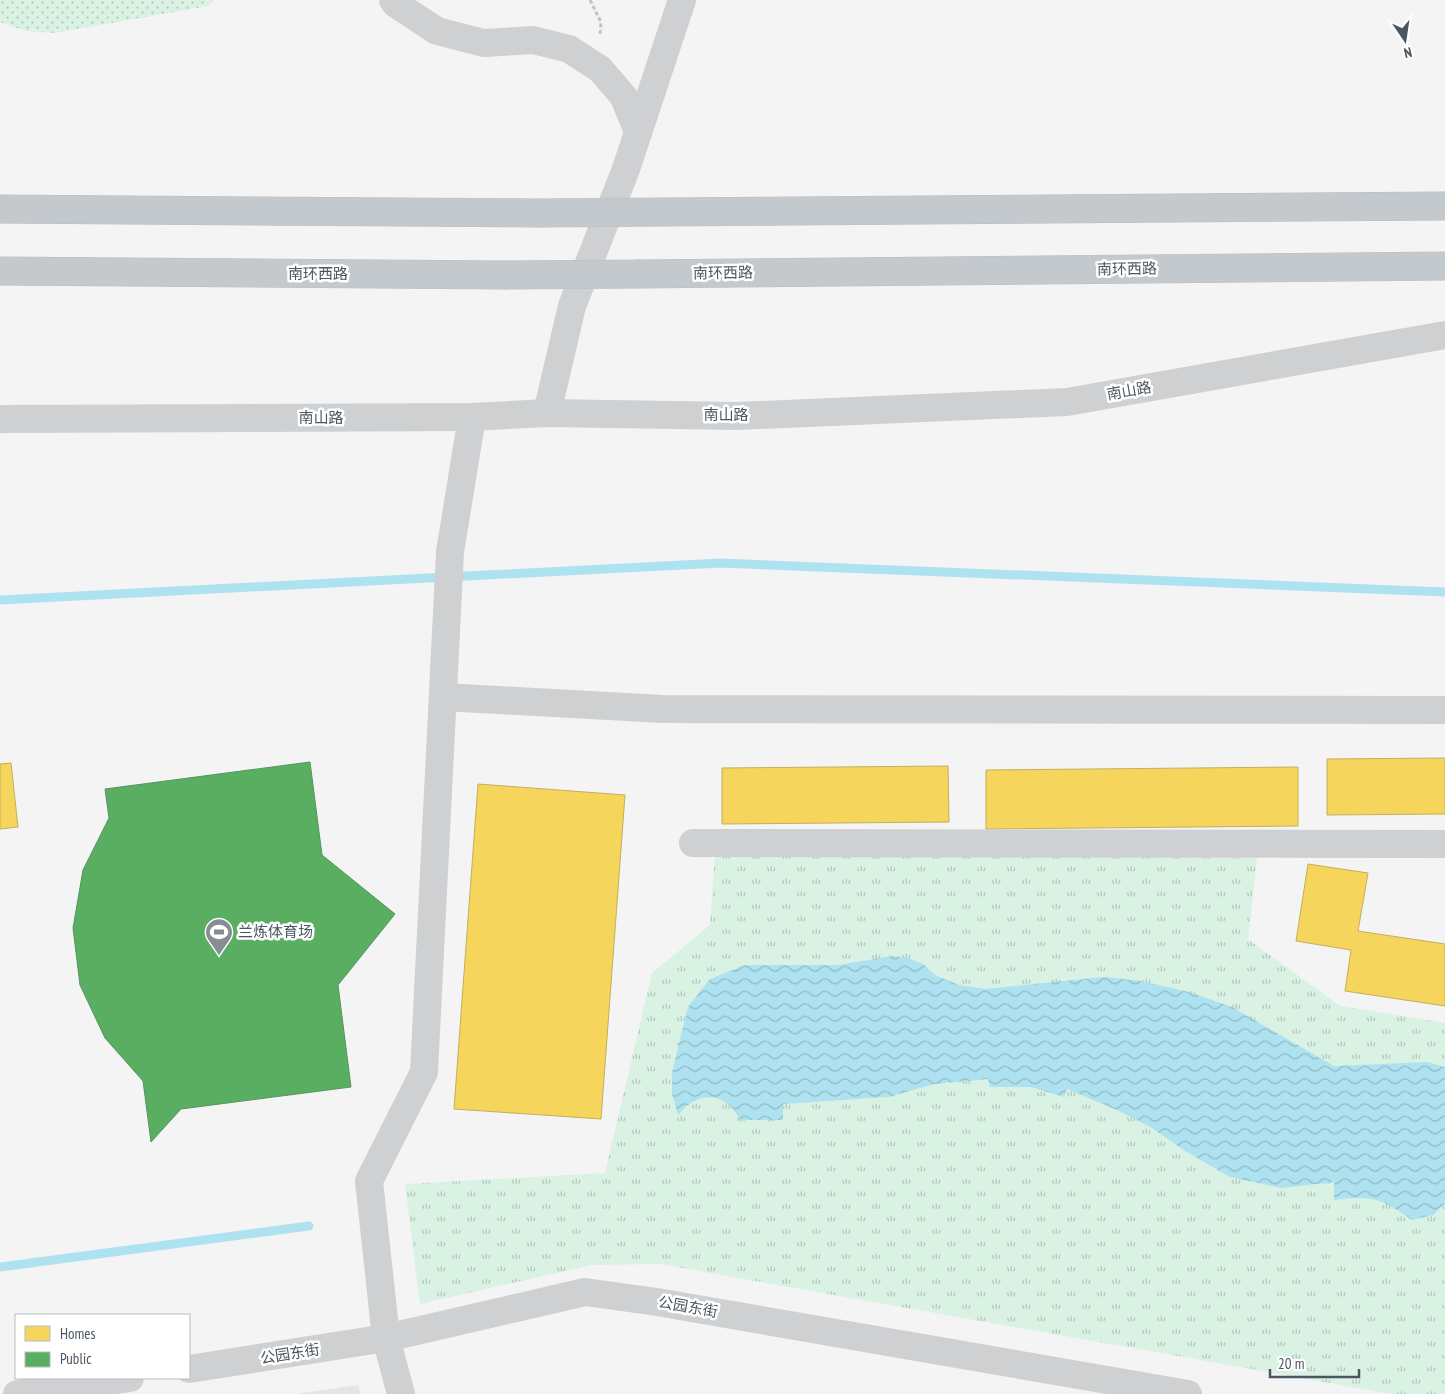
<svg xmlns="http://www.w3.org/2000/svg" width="1445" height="1394" font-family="'PT Sans Narrow','Noto Sans SC',sans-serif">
  <defs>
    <pattern id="grass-dots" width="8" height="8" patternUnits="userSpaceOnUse" patternTransform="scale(1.25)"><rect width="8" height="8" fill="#d9f2e3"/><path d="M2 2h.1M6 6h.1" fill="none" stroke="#b2c7bb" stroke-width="1.8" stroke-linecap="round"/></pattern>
    <pattern id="park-tufts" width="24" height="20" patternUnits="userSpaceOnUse" patternTransform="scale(1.25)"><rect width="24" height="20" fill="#d9f2e3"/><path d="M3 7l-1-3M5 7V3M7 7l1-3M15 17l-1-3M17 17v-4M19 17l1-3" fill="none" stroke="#b2c7bb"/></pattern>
    <pattern id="water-waves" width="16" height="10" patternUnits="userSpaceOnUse" patternTransform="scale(1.25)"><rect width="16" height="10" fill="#aee2f0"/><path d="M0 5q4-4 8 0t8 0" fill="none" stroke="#90bac6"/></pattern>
  </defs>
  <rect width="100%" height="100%" fill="#f4f4f4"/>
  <path fill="#e6e5e6" d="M 358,1385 L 361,1394 L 295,1394 Z"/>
  <path fill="url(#grass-dots)" d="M 0,0 L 214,0 L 208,6 L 55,33 L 26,31 L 0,22 Z"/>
  <path fill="url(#park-tufts)" d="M 715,851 L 1257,858 L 1248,939 L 1340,1006 L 1445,1023 L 1445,1394 L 1391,1394 L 660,1264 L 592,1265 L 420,1304 L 405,1184 L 605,1173 L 652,973 L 710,925 Z"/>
  <path fill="url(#water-waves)" d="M 892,956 L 908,958 L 923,964 L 935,975 L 959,985 L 985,989 L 1104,977 L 1141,981 L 1189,992 L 1232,1007 L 1334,1066 L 1428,1062 L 1445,1067 L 1445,1203 L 1433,1215 L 1412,1220 C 1382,1198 1371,1195 1334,1200 L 1334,1182 L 1282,1188 L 1230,1177 L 1185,1151 L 1152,1128 L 1117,1110 L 1067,1089 L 1064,1097 L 1031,1087 L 990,1087 L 988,1079 L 935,1084 L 888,1097 L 783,1104 L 783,1120 L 740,1120 C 726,1091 698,1090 678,1115 L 672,1094 L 672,1072 L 688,1007 L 710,979 L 745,965 L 838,965 Z"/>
  <g fill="#f6d55c" stroke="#c2af5e">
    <path d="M 1445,758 L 1445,814 L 1327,815 L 1327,759 Z"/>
    <path d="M 11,763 L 18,827 L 0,829 L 0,764 Z"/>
    <path d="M 948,766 L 949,822 L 722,824 L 722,768 Z"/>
    <path d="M 1298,767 L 1298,826 L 986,829 L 986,770 Z"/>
    <path d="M 478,784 L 625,795 L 601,1119 L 454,1109 Z"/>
    <path d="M 1308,864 L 1368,873 L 1358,931 L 1445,944 L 1445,1006 L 1345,991 L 1351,950 L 1296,941 Z"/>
  </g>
  <path fill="#5aae61" stroke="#559461" d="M 310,762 L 322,855 L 395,914 L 338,985 L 351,1087 L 181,1109 L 151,1142 L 143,1081 L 105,1038 L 80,985 L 73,928 L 83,870 L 109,818 L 105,789 Z"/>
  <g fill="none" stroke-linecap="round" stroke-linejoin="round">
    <g stroke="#aee2f0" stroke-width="9">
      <path d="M 0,600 L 721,563 L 1445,592"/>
      <path d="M 0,1267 L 309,1226"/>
    </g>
    <g stroke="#b9bec3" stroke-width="29">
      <g id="trunk">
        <path d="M 0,209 L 539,213"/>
        <path d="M 666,212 L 1445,206"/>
        <path d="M 0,271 L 504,275"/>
        <path d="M 640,274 L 1445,266"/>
      </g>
    </g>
    <path stroke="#bcc7c4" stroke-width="3" stroke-dasharray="4 2.5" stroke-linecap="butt" d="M 590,0 L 601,22 L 600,36"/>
    <g stroke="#ced0d2" stroke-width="28">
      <path d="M 393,0 L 396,4 L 437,31 L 484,43 L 533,40 L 569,49 L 600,69 L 624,97 L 638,132"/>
      <path d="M 443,697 L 663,709 L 1445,710"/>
      <path d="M 693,843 L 1445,844"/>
    </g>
    <g stroke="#ced0d2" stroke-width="28">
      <path d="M 547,413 L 572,306 L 626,169 L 682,0"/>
      <path d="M 0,419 L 472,417 L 547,413 L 737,416 L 1067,402 L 1445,335"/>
      <path d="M 189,1369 L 386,1338 L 585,1292 L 657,1302 L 1188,1394"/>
      <path d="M 17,1394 L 130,1378"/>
      <path d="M 401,1394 L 386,1338 L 369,1181 L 424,1072 L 450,552 L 472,417"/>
    </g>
    <use href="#trunk" stroke="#c4c9cd" stroke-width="28"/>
    <g stroke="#b9bec3" stroke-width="29" stroke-linecap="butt">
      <g id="trunk-bridge">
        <path d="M 539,213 L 666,212"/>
        <path d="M 504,275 L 640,274"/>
      </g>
    </g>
    <use href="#trunk-bridge" stroke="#c4c9cd" stroke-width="28"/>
  </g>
  <defs>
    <g id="stadium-pin" transform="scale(1.4375)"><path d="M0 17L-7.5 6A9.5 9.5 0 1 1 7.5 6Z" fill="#868d94" stroke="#fff"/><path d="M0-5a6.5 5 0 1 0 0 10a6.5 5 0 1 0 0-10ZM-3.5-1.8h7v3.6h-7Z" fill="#fff"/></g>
  </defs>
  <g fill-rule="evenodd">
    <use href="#stadium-pin" x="219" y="932"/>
  </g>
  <g text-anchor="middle" stroke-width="5" stroke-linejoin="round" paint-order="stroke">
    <g font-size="15" fill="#4a5661" stroke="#fff">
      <text transform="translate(1127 269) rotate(-1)" y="5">南环西路</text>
      <text transform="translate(723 273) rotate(-1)" y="5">南环西路</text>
      <text x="318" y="279">南环西路</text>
      <text transform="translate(1129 391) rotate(-10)" y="5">南山路</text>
      <text x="726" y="420">南山路</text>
      <text x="321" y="423">南山路</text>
      <text transform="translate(688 1307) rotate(10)" y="5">公园东街</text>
      <text transform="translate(290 1354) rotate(-9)" y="5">公园东街</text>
    </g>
    <g font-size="15" fill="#4a5661" stroke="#fff" text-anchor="start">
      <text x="238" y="937">兰炼体育场</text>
    </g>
  </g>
  <rect x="15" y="1314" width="175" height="65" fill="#ffffff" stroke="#b7bbc0"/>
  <rect x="25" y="1326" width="25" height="15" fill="#f6d55c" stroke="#b7bbc0"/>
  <text x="60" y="1339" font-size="15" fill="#4a5661">Homes</text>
  <rect x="25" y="1352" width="25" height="15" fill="#5aae61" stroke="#b7bbc0"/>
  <text x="60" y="1364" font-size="15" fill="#4a5661">Public</text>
  <g transform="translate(1405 40) rotate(167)" stroke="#ffffff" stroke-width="4" paint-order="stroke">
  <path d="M0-4L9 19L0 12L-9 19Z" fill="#4a5661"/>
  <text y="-8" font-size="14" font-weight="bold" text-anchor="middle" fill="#4a5661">N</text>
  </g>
  <path d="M1270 1369v8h89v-8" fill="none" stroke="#4a5661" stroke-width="2.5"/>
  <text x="1278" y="1369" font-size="15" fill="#4a5661" stroke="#ffffff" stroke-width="4" paint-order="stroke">20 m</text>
</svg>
